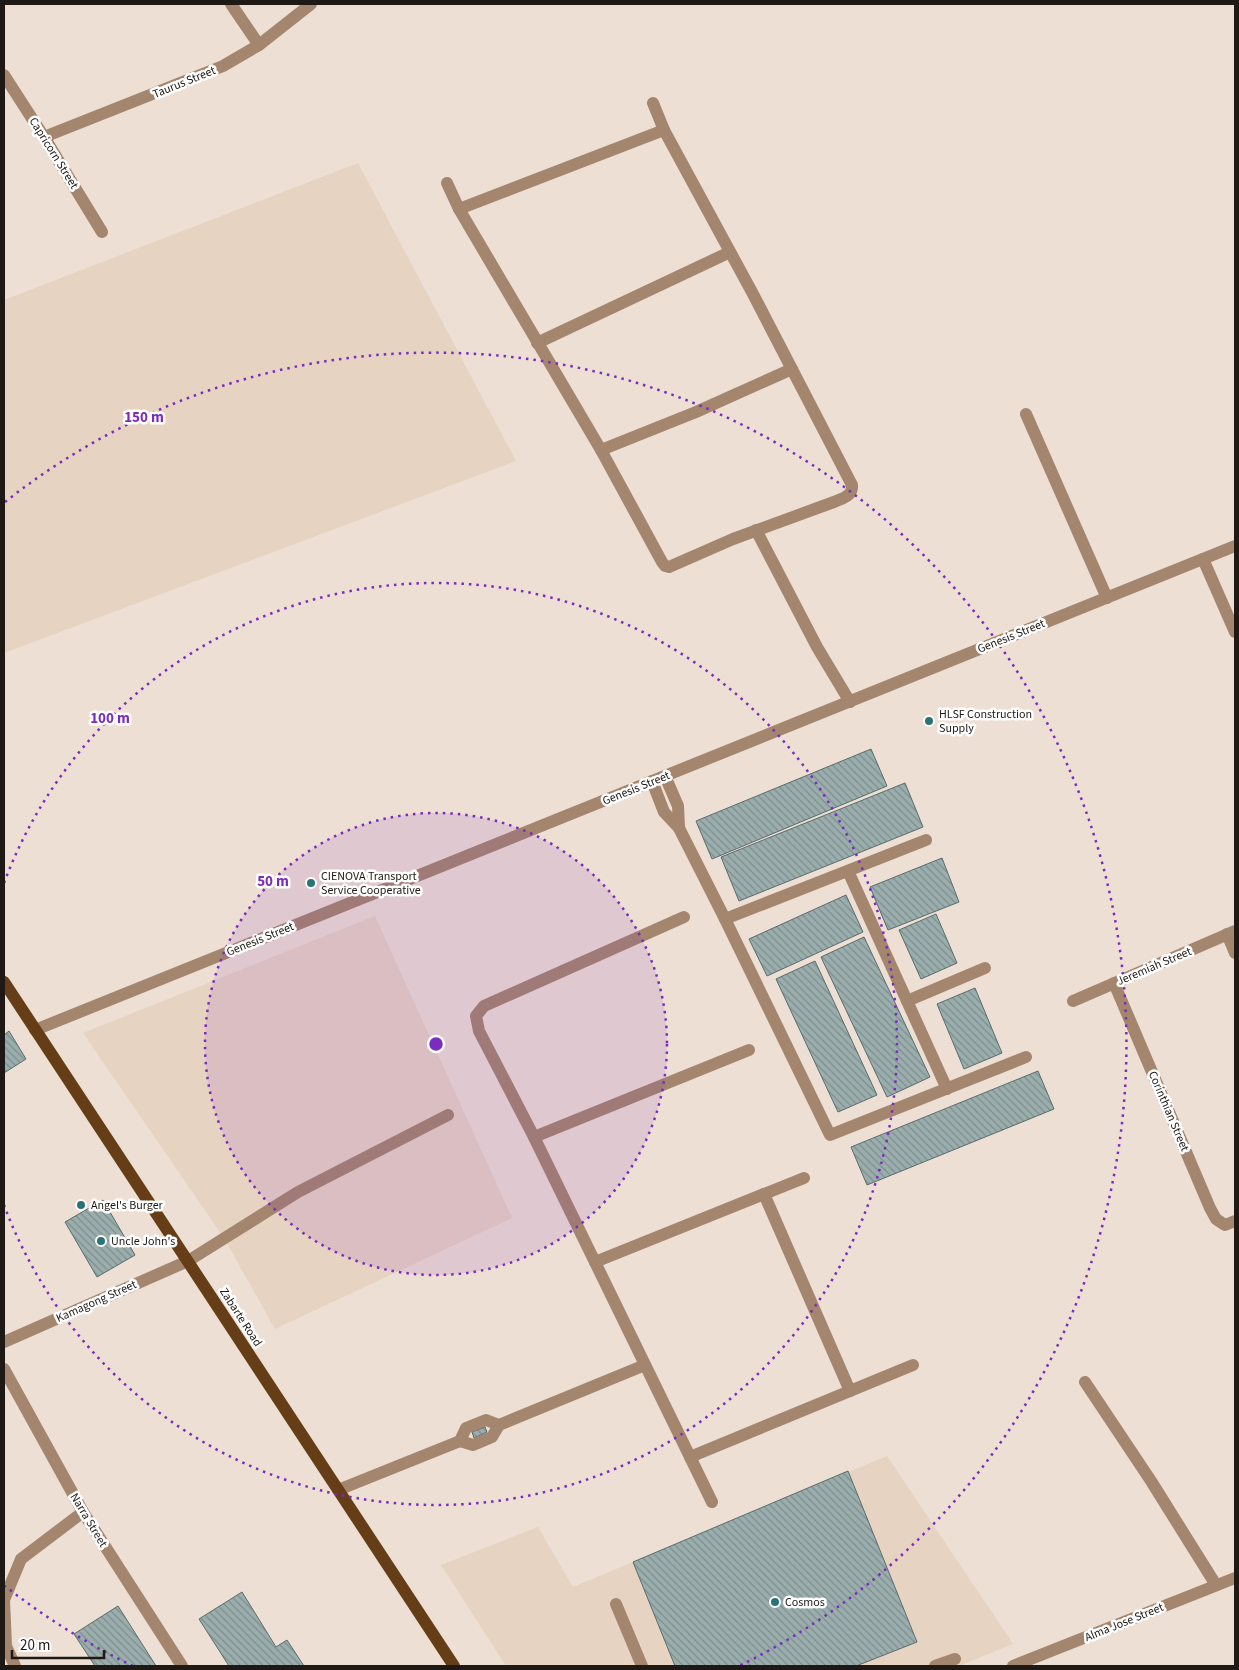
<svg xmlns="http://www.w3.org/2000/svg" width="1239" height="1670" font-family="'Source Sans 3',sans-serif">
  <defs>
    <pattern id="building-back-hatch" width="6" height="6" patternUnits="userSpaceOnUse" patternTransform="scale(1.25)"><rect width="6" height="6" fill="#9baeae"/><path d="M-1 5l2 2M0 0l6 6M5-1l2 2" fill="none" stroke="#7e8d8c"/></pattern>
  </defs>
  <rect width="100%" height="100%" fill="#eddfd3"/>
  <g fill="#e7d3c2">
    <path d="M 358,163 L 516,461 L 4,653 L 4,300 Z"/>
    <path d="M 375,916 L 512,1218 L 275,1329 L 224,1238 L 83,1033 Z"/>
    <path d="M 887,1456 L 1013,1644 L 959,1666 L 506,1666 L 441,1565 L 538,1527 L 573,1587 Z"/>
  </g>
  <g fill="url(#building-back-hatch)" stroke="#596c6c">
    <path d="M 871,749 L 887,786 L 712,859 L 696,821 Z"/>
    <path d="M 905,783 L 923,827 L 739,901 L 721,857 Z"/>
    <path d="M 942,858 L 959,902 L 888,930 L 870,887 Z"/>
    <path d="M 846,895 L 863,932 L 767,976 L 749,939 Z"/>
    <path d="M 936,914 L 957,963 L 921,979 L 899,930 Z"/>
    <path d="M 864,937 L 930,1077 L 887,1097 L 821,957 Z"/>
    <path d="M 815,961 L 877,1095 L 838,1112 L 776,979 Z"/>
    <path d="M 975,988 L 1002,1053 L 964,1069 L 937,1004 Z"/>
    <path d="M 9,1031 L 26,1059 L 4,1073 L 4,1035 Z"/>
    <path d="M 1038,1071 L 1054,1109 L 867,1185 L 851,1147 Z"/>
    <path d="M 103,1200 L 135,1255 L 97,1277 L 65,1222 Z"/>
    <path d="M 485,1427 L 487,1432 L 474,1438 L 472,1432 Z"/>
    <path d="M 848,1471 L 917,1642 L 856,1666 L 675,1666 L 633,1562 Z"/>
    <path d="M 242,1592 L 276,1647 L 287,1640 L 304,1666 L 229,1666 L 199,1619 Z"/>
    <path d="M 118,1606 L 156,1666 L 95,1666 L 74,1634 Z"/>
  </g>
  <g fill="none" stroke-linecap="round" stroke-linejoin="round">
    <g stroke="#a4866e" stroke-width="12">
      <path d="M 231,4 L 259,45"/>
      <path d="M 4,75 L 44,137 L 102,232"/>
      <path d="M 44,137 L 223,66 L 259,45 L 311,4"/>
      <path d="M 447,183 L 459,209 L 601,450 L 662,562 L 665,566 L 669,567 L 733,539 L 834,502 C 843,498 853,496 852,485 L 753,294 L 664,130 L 653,103"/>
      <path d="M 459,209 L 664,130"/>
      <path d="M 537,343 L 730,252"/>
      <path d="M 1026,414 L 1107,598"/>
      <path d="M 601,450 L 696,412 L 792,369"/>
      <path d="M 756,530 L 817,647 L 850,702"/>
      <path d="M 1203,559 L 1235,632"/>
      <path d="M 665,776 L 678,806 L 679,828"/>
      <path d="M 652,781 L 664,812 L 679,828 L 725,919 L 830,1135 L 1026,1057"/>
      <path d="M 848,871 L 947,1089"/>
      <path d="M 684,917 L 484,1006 L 476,1016 L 479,1031 L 534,1137 L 712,1502"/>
      <path d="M 725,919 L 926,840"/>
      <path d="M 1227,934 L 1235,953"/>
      <path d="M 1114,983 L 1210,1208 L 1216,1219 L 1225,1225 L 1235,1221"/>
      <path d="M 907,1001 L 985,968"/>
      <path d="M 1073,1001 L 1235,931"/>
      <path d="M 35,1030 L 1235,546"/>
      <path d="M 534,1137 L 749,1050"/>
      <path d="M 764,1194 L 850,1391"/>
      <path d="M 595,1262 L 804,1178"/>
      <path d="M 4,1342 L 188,1261 L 298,1192 L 448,1115"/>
      <path d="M 4,1369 L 83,1512 L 182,1666"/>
      <path d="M 1085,1382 L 1151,1481 L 1216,1585"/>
      <path d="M 460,1441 L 473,1445 L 492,1437 L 499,1425 L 645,1365"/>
      <path d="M 690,1457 L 913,1365"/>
      <path d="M 338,1490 L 460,1441 L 466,1428 L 486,1420 L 499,1425"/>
      <path d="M 616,1604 L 642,1666"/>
      <path d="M 15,1666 L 6,1646 L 4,1600 L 21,1559 L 83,1512"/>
      <path d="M 935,1666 L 955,1659"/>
      <path d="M 1013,1666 L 1235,1578"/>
    </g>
    <path stroke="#653d17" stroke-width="12" d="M 4,982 L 454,1666"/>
  </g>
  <circle cx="436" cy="1044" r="231" fill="#7b2cbf" fill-opacity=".12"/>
  <g fill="none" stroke="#7b2cbf" stroke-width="2.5" stroke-dasharray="2.5 5">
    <circle cx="436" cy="1044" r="231"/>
    <path d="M4 883A461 461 0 1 1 4 1205"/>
    <path d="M133 1666A692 692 0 0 1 5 1586M5 502A692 692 0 1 1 739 1666"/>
  </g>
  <g fill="#2a7475" stroke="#fff" stroke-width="2">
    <circle cx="929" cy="721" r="5"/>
    <circle cx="311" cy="883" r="5"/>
    <circle cx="81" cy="1205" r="5"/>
    <circle cx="101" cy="1241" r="5"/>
    <circle cx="775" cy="1602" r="5"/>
  </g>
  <g text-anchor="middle" stroke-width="5" stroke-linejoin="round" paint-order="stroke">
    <g font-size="12" fill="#1e1915" stroke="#fff">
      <text transform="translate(184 82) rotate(-22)" y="4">Taurus Street</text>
      <text transform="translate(54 153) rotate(58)" y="4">Capricorn Street</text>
      <text transform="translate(1011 636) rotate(-22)" y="4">Genesis Street</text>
      <text transform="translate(636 788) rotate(-22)" y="4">Genesis Street</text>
      <text transform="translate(260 939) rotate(-22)" y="4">Genesis Street</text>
      <text transform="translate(1154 966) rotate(-23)" y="4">Jeremiah Street</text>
      <text transform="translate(1169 1111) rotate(67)" y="4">Corinthian Street</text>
      <text transform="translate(96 1301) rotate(-24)" y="4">Kamagong Street</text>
      <text transform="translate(241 1317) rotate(57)" y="4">Zabarte Road</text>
      <text transform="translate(89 1520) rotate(59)" y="4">Narra Street</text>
      <text transform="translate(1124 1622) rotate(-22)" y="4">Alma Jose Street</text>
    </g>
    <g font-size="12" fill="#1e1915" stroke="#fff" text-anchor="start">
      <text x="939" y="718">HLSF Construction<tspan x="939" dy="14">Supply</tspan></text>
      <text x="321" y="880">CIENOVA Transport<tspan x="321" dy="14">Service Cooperative</tspan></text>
      <text x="91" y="1209">Angel's Burger</text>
      <text x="111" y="1245">Uncle John's</text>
      <text x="785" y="1606">Cosmos</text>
    </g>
  </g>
  <circle cx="436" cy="1044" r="8" fill="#7b2cbf" stroke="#fff" stroke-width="2.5"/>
  <g font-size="15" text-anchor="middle" font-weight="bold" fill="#7b2cbf" stroke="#fff" stroke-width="5" stroke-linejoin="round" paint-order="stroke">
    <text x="144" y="422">150 m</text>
    <text x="110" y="723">100 m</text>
    <text x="273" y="886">50 m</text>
  </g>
  <rect width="1239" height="1670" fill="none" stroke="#1e1915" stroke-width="10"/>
  <path d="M12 1650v8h92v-8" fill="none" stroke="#1e1915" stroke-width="2.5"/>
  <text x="20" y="1650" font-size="15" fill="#1e1915" stroke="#ffffff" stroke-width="4" paint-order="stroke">20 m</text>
</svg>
